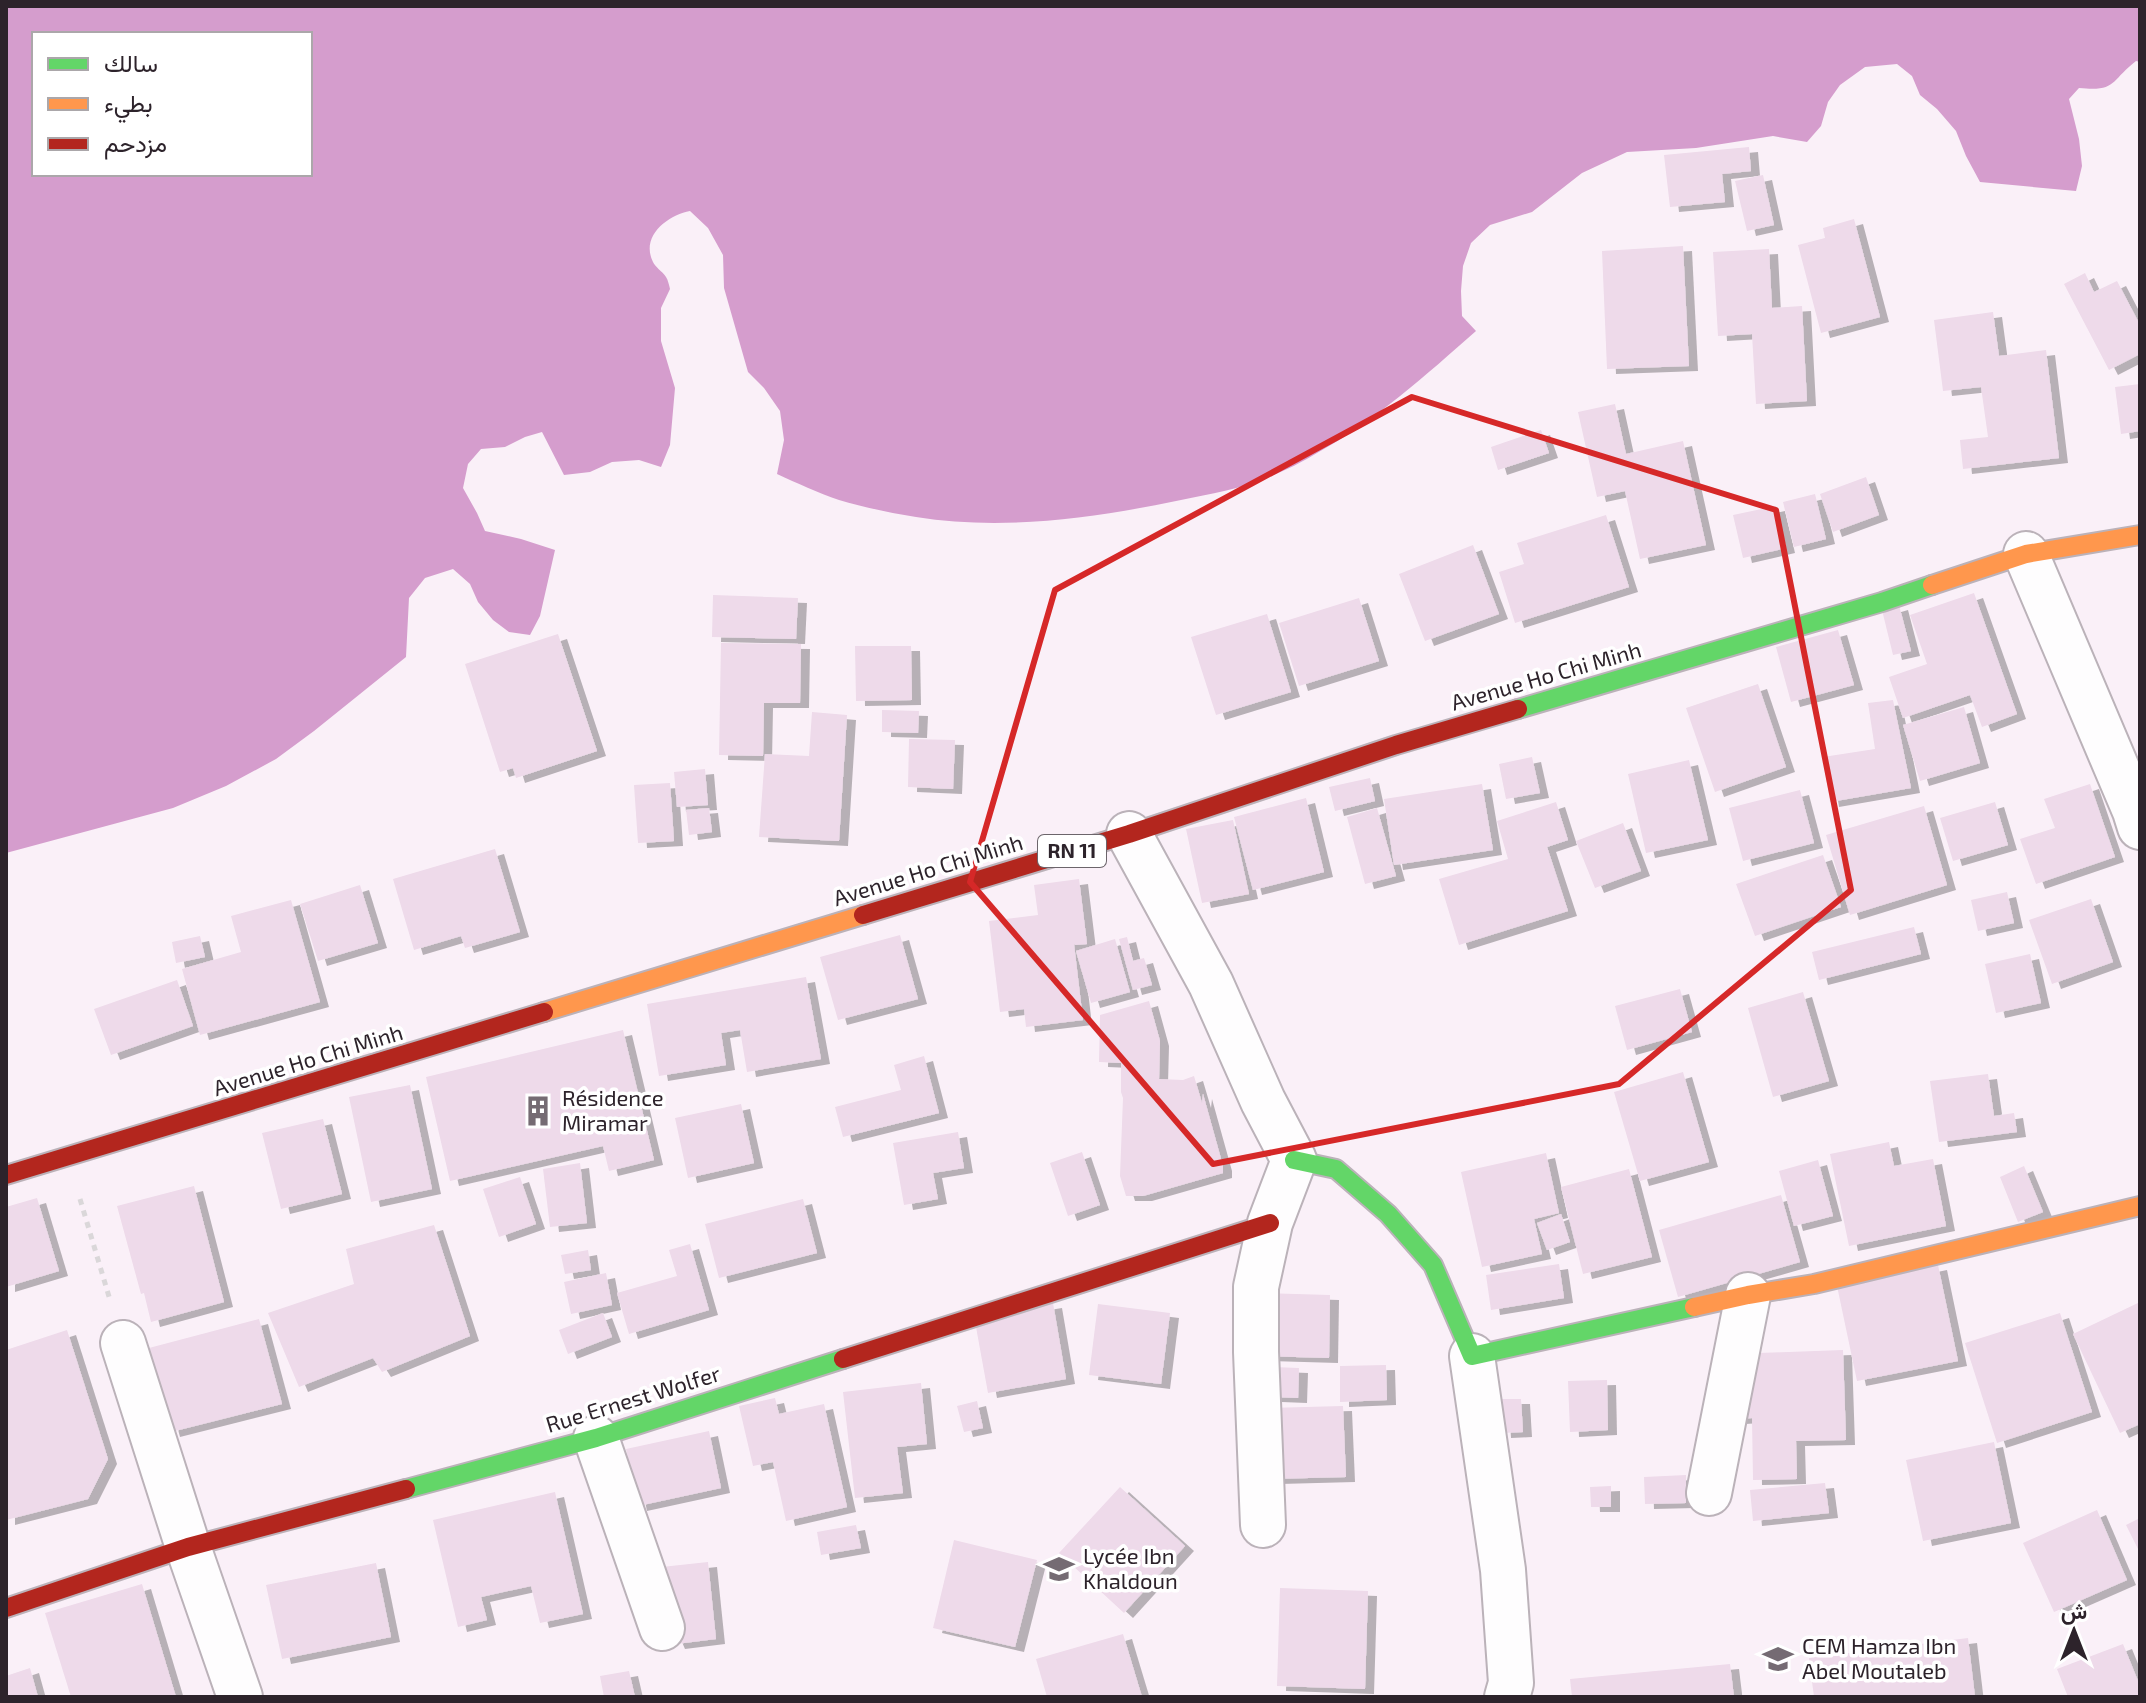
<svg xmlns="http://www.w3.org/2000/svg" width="2146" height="1703" font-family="'Exo 2',Vazirmatn,sans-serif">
  <defs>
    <filter id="shadow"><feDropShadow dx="9" dy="5" stdDeviation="0" flood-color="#0004"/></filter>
  </defs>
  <rect width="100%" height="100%" fill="#faf0f8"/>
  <path fill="#d59dcd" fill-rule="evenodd" d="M 6,6 L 2140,6 L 2140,62 L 2136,61 C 2110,81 2117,92 2079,88 L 2069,99 L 2079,139 L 2082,166 L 2076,191 L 1980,182 L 1966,156 L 1956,131 L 1937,109 L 1920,95 L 1912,76 L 1897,64 L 1865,67 L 1840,85 L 1828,102 L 1821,126 L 1807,142 L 1773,136 L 1696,148 L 1627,152 L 1582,173 L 1532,212 L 1490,225 L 1471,243 L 1463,266 L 1461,291 L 1462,316 L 1476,331 C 1426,375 1375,421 1317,453 C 1302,462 1285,471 1268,477 C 1241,489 1210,494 1181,500 C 1095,518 1003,531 916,517 C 890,513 863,507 839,500 C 818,493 797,483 777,474 L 784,440 L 780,411 L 764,388 L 748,372 L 724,288 L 723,255 L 708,228 L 690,211 C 668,215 640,236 653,262 C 655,267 662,271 666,277 C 668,280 669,285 670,289 L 661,308 L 661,341 L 675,388 L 670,445 L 661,467 L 639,460 L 612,462 L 590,472 L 564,475 L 542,432 L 525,437 L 505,447 L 481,449 L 468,464 L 463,488 L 477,513 L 485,531 L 521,539 L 555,550 L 540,616 L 530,635 L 509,632 L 493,620 L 478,602 L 470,584 L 453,569 L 425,578 L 409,598 L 406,657 L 314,731 L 276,759 L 226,786 L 173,808 L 6,853 ZM 34,34 L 310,34 L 310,174 L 34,174 Z"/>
  <g fill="#eedaea" filter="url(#shadow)">
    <path d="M 1749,147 L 1751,171 L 1722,174 L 1725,202 L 1670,207 L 1664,155 Z"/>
    <path d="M 1763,175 L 1774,225 L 1747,231 L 1735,181 Z"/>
    <path d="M 1854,219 L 1880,317 L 1821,333 L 1798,245 L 1825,238 L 1823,228 Z"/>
    <path d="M 1683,246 L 1689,366 L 1607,369 L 1602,251 Z"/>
    <path d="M 1769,249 L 1772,308 L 1802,306 L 1807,401 L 1756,404 L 1752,334 L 1718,336 L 1713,252 Z"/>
    <path d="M 2085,273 L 2094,292 L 2117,281 L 2140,325 L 2140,354 L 2109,370 L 2064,284 Z"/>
    <path d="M 1993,312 L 1999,356 L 2046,350 L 2059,458 L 1963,469 L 1960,440 L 1988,437 L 1981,387 L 1943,391 L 1934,320 Z"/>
    <path d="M 2140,384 L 2140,431 L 2121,434 L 2115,387 Z"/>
    <path d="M 1615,404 L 1626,454 L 1683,441 L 1706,545 L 1640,559 L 1625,491 L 1597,497 L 1578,412 Z"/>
    <path d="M 1541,430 L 1549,453 L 1498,470 L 1491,447 Z"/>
    <path d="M 1866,477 L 1879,515 L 1833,532 L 1820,494 Z"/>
    <path d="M 1815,494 L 1826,539 L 1794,547 L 1783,502 Z"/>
    <path d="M 1776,506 L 1786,548 L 1743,558 L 1733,515 Z"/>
    <path d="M 1606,515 L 1629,587 L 1515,623 L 1499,572 L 1524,564 L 1517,543 Z"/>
    <path d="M 1473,545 L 1499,614 L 1425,641 L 1399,574 Z"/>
    <path d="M 1974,593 L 2017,714 L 1982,727 L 1970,695 L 1903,718 L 1889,677 L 1927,664 L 1910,615 Z"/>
    <path d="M 713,595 L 798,598 L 796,639 L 712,637 Z"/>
    <path d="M 1359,598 L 1379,661 L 1299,686 L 1279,623 Z"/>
    <path d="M 1899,605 L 1911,651 L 1893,655 L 1882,610 Z"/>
    <path d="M 1267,614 L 1291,692 L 1216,715 L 1191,637 Z"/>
    <path d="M 1838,630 L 1854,685 L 1791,702 L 1776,647 Z"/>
    <path d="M 558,634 L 597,751 L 516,778 L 513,768 L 500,772 L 465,664 Z"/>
    <path d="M 721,643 L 801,644 L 800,703 L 764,703 L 763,756 L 719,755 Z"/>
    <path d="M 855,646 L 911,646 L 912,700 L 856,701 Z"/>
    <path d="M 1758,684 L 1786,767 L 1715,792 L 1686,708 Z"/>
    <path d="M 1893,700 L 1911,788 L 1830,802 L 1823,757 L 1875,749 L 1868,703 Z"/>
    <path d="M 1964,707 L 1980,763 L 1920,781 L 1903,725 Z"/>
    <path d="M 882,710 L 919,711 L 918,733 L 882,732 Z"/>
    <path d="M 812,712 L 847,715 L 839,841 L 759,837 L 765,754 L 809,756 Z"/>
    <path d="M 909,739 L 955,740 L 953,789 L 908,787 Z"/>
    <path d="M 1532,757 L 1540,793 L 1506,799 L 1499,764 Z"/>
    <path d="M 1689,760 L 1708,840 L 1646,853 L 1628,774 Z"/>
    <path d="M 705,769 L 708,805 L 677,807 L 674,772 Z"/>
    <path d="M 1370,778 L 1375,801 L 1335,811 L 1329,787 Z"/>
    <path d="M 670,783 L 674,841 L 638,843 L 634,785 Z"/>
    <path d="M 1482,784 L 1493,850 L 1394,865 L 1384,799 Z"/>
    <path d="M 2090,784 L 2115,857 L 2036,884 L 2020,839 L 2055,828 L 2044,799 Z"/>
    <path d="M 1800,790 L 1814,843 L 1743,861 L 1729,808 Z"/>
    <path d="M 1306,798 L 1324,872 L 1253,890 L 1234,817 Z"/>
    <path d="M 1556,802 L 1568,840 L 1547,847 L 1568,911 L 1459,945 L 1439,879 L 1508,859 L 1497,821 Z"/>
    <path d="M 1995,802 L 2008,845 L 1953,861 L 1940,818 Z"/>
    <path d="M 1924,806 L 1947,885 L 1850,915 L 1826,835 Z"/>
    <path d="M 709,808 L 712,832 L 689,835 L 686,810 Z"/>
    <path d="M 1377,808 L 1396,876 L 1365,884 L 1347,817 Z"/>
    <path d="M 1233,820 L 1249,894 L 1202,903 L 1186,829 Z"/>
    <path d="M 1623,823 L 1641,871 L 1595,888 L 1576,841 Z"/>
    <path d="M 495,849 L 520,932 L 465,948 L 461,936 L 414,950 L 393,879 Z"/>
    <path d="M 1823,855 L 1841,907 L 1755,936 L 1736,884 Z"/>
    <path d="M 1079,879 L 1087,944 L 1075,945 L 1074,944 L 1083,1020 L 1026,1027 L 1024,1009 L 1000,1012 L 989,921 L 1038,915 L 1034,885 Z"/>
    <path d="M 360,885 L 378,943 L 318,961 L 300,904 Z"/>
    <path d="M 2007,892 L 2014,923 L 1978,931 L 1971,900 Z"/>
    <path d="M 2091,899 L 2113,962 L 2052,984 L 2029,920 Z"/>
    <path d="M 291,900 L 320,1002 L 200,1035 L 182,969 L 241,952 L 231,916 Z"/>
    <path d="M 1914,927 L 1921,954 L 1819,980 L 1812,952 Z"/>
    <path d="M 900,935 L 918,999 L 838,1020 L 820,957 Z"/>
    <path d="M 200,936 L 205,957 L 176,963 L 172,942 Z"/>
    <path d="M 1127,937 L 1133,961 L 1144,958 L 1152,985 L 1133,990 L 1119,939 Z"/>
    <path d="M 1115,939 L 1130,992 L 1091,1003 L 1076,951 Z"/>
    <path d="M 2030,954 L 2041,1003 L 1996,1013 L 1985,964 Z"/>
    <path d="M 806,977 L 821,1059 L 747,1072 L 740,1030 L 721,1033 L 726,1065 L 659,1076 L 647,1004 Z"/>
    <path d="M 177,980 L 193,1026 L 111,1055 L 94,1009 Z"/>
    <path d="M 1680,989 L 1692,1032 L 1627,1050 L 1615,1006 Z"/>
    <path d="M 1803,992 L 1829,1081 L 1773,1097 L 1748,1008 Z"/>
    <path d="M 1149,1001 L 1160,1041 L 1159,1079 L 1183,1080 L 1194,1076 L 1202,1103 L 1203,1094 L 1223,1166 L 1223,1173 L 1143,1196 L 1126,1196 L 1120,1176 L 1123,1098 L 1121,1092 L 1121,1063 L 1099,1062 L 1100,1015 Z"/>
    <path d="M 623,1030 L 654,1160 L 609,1171 L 603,1146 L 450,1181 L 426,1077 Z"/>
    <path d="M 924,1056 L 939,1113 L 843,1137 L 835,1107 L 901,1090 L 894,1065 Z"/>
    <path d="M 1683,1072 L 1709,1162 L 1640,1181 L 1614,1092 Z"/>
    <path d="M 1988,1074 L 1994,1116 L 2014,1113 L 2017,1132 L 1939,1142 L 1930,1081 Z"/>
    <path d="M 410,1085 L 432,1189 L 371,1202 L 349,1097 Z"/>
    <path d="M 741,1104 L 754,1163 L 688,1178 L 675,1118 Z"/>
    <path d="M 323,1119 L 342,1194 L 281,1209 L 262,1133 Z"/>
    <path d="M 958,1132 L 964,1168 L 933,1173 L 938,1199 L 904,1205 L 893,1143 Z"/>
    <path d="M 1889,1142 L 1894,1166 L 1933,1159 L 1946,1226 L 1849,1246 L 1830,1154 Z"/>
    <path d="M 1082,1152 L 1100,1205 L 1068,1216 L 1050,1163 Z"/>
    <path d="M 1546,1153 L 1559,1213 L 1534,1219 L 1542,1254 L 1482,1267 L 1461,1172 Z"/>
    <path d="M 1818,1160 L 1833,1216 L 1794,1226 L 1779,1171 Z"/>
    <path d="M 580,1163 L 587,1223 L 550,1227 L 543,1169 Z"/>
    <path d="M 2024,1166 L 2043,1212 L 2018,1222 L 2000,1177 Z"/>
    <path d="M 1629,1169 L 1652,1257 L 1583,1274 L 1561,1187 Z"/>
    <path d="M 520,1177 L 536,1224 L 499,1237 L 483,1189 Z"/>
    <path d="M 194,1186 L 224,1302 L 151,1322 L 144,1293 L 141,1294 L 117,1206 Z"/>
    <path d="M 1781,1195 L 1800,1262 L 1678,1297 L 1659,1230 Z"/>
    <path d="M 37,1198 L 59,1271 L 6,1287 L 6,1207 Z"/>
    <path d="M 803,1199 L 817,1253 L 719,1278 L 705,1224 Z"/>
    <path d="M 1561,1214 L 1570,1242 L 1547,1250 L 1537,1223 Z"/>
    <path d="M 434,1225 L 470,1336 L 382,1372 L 373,1358 L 299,1387 L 268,1313 L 354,1284 L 346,1249 Z"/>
    <path d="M 690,1244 L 709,1310 L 629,1334 L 617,1293 L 677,1276 L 669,1250 Z"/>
    <path d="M 588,1250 L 591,1270 L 565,1274 L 561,1255 Z"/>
    <path d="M 1559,1264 L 1564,1298 L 1491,1310 L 1486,1275 Z"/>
    <path d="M 1938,1265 L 1958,1361 L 1857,1381 L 1837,1286 Z"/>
    <path d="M 606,1273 L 612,1305 L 571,1314 L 564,1282 Z"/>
    <path d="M 1262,1293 L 1330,1295 L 1329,1358 L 1261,1356 Z"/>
    <path d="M 2140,1302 L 2140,1424 L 2120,1433 L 2073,1334 Z"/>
    <path d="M 1053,1303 L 1066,1379 L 988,1393 L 974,1316 Z"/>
    <path d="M 1098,1304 L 1170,1313 L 1161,1384 L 1089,1375 Z"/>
    <path d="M 603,1313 L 612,1337 L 568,1354 L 559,1330 Z"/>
    <path d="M 2060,1313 L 2092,1412 L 1997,1443 L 1965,1343 Z"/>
    <path d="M 259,1319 L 282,1404 L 171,1432 L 149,1348 Z"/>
    <path d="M 67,1330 L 108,1459 L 88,1499 L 6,1520 L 6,1350 Z"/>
    <path d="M 1843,1350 L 1846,1440 L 1796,1441 L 1797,1479 L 1753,1480 L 1752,1418 L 1721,1420 L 1719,1370 L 1758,1369 L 1758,1353 Z"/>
    <path d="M 1386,1365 L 1387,1400 L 1340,1402 L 1340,1366 Z"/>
    <path d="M 1249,1366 L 1299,1368 L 1298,1398 L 1248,1396 Z"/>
    <path d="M 1607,1380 L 1608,1430 L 1570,1432 L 1568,1381 Z"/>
    <path d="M 921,1383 L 927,1444 L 897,1447 L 903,1493 L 855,1498 L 843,1392 Z"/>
    <path d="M 775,1398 L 779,1414 L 824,1404 L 847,1507 L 786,1521 L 773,1462 L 753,1466 L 739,1406 Z"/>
    <path d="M 1500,1399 L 1521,1399 L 1523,1432 L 1502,1433 Z"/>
    <path d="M 977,1401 L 983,1428 L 964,1432 L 957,1406 Z"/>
    <path d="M 1343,1406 L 1346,1477 L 1271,1479 L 1268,1408 Z"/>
    <path d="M 709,1431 L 721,1488 L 638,1506 L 626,1449 Z"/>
    <path d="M 1994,1442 L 2011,1523 L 1923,1541 L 1906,1460 Z"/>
    <path d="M 1686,1475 L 1686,1503 L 1645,1504 L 1644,1477 Z"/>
    <path d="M 1825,1483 L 1829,1513 L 1753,1521 L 1750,1490 Z"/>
    <path d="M 1611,1486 L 1611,1507 L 1591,1507 L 1590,1487 Z"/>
    <path d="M 1120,1487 L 1185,1546 L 1124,1613 L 1059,1553 Z"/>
    <path d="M 555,1492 L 583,1614 L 540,1623 L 531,1586 L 481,1597 L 487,1620 L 458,1627 L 433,1520 Z"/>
    <path d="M 2097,1510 L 2127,1580 L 2054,1612 L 2023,1543 Z"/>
    <path d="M 2140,1518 L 2140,1553 L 2126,1525 Z"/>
    <path d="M 856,1525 L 861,1548 L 821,1555 L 817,1532 Z"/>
    <path d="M 954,1540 L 1037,1560 L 1015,1647 L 933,1628 Z"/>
    <path d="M 708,1562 L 716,1639 L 676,1644 L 643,1569 Z"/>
    <path d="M 376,1563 L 391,1637 L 282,1659 L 266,1585 Z"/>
    <path d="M 142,1584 L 176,1697 L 71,1697 L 45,1613 Z"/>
    <path d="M 1280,1588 L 1368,1591 L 1365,1689 L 1277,1686 Z"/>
    <path d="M 1123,1634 L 1142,1697 L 1047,1697 L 1036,1659 Z"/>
    <path d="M 1968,1638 L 1975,1697 L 1814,1697 L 1809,1658 Z"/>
    <path d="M 2123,1644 L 2140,1686 L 2140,1697 L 2068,1697 L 2057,1669 Z"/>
    <path d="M 1730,1664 L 1734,1697 L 1572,1697 L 1570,1679 Z"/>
    <path d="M 30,1668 L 38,1697 L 6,1697 L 6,1676 Z"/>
    <path d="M 629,1671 L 635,1697 L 604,1697 L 600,1676 Z"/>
  </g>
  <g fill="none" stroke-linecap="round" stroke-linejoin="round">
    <g stroke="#bbb2b9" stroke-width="48">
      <g id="street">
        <path d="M 2026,554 L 2135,811 L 2140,827"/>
        <path d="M 1129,834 L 1211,984 L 1263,1101 L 1294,1160 L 1270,1223 L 1256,1287 L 1256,1352 L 1263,1525"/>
        <path d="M 123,1343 L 188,1547 L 240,1697"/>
        <path d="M 1472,1356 L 1503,1570 L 1511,1683 L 1507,1697"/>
        <path d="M 596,1438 L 662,1628"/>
        <path d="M 1709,1493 L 1748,1295"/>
      </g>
    </g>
    <g stroke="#bbb2b9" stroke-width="22">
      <g id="fast">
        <path d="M 1518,709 L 1882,602 L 1932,585"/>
        <path d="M 1294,1160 L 1336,1169 L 1388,1214 L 1433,1265 L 1472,1356 L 1694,1307"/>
        <path d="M 406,1489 L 596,1438 L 843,1359"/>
      </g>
    </g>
    <g stroke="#bbb2b9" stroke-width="22">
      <g id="slow">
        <path d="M 1932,585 L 2026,554 L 2140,535"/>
        <path d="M 544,1012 L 863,915"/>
        <path d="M 1694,1307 L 1748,1295 L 1814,1284 L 2140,1206"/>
      </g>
    </g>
    <g stroke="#bbb2b9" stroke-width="22">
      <g id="jam">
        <path d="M 863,915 L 1129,834 L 1396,745 L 1518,709"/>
        <path d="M 6,1175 L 544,1012"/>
        <path d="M 843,1359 L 1270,1223"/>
        <path d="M 6,1608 L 188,1547 L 406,1489"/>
      </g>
    </g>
    <path stroke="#dad7d9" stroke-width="5" stroke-dasharray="6 6" stroke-linecap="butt" d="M 80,1199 L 110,1300"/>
    <use href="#street" stroke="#fefdfe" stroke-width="44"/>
    <use href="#fast" stroke="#63d668" stroke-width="18"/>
    <use href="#slow" stroke="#ff974d" stroke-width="18"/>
    <use href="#jam" stroke="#b3261e" stroke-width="18"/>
  </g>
  <path fill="none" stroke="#d62828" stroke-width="6" stroke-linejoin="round" d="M 1412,397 L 1776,510 L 1851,890 L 1619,1084 L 1213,1164 L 970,882 L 1055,590 Z"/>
  <defs>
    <g id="building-bare" transform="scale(2.4)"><path d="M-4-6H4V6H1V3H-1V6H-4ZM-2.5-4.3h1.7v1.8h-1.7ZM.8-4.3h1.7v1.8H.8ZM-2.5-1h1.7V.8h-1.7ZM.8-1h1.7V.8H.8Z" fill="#756b73" stroke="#fff" stroke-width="2.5" paint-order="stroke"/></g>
    <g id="school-bare" transform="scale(2.4)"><path d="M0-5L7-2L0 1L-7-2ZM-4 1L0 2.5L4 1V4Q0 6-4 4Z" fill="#756b73" stroke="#fff" stroke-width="2.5" paint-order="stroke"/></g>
  </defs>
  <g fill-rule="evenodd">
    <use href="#building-bare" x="538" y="1111"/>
    <use href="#school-bare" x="1059" y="1569"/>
    <use href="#school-bare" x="1778" y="1659"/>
  </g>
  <g text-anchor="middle" stroke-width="7" stroke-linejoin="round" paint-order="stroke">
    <rect fill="#fff" stroke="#6c656b" stroke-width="2" x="1038" y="835" width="68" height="32" rx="6"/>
    <g font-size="20" font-weight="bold" fill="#2d232b">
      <text x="1072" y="858">RN 11</text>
    </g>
    <g font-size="22" fill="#2d232b" stroke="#fff">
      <text transform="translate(1546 676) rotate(-16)" y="8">Avenue Ho Chi Minh</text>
      <text transform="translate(928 870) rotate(-17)" y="8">Avenue Ho Chi Minh</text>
      <text transform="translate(308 1060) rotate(-17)" y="8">Avenue Ho Chi Minh</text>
      <text transform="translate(633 1399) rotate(-17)" y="8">Rue Ernest Wolfer</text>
    </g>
    <g font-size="22" fill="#2d232b" stroke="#fff" text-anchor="start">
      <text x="562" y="1106">Résidence<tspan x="562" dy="25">Miramar</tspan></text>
      <text x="1083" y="1564">Lycée Ibn<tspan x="1083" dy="25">Khaldoun</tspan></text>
      <text x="1802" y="1654">CEM Hamza Ibn<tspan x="1802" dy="25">Abel Moutaleb</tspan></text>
    </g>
  </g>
  <rect width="2146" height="1703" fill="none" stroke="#2d232b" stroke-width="16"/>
  <rect x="32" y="32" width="280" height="144" fill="#ffffff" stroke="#aba7aa" stroke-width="2"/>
  <rect x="48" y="58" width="40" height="12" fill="#63d668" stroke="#aba7aa" stroke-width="2"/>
  <text x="104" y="72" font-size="24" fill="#2d232b">سالك</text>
  <rect x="48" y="98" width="40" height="12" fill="#ff974d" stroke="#aba7aa" stroke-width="2"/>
  <text x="104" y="112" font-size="24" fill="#2d232b">بطيء</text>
  <rect x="48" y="138" width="40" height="12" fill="#b3261e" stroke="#aba7aa" stroke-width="2"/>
  <text x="104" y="152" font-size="24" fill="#2d232b">مزدحم</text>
  <g transform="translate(2074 1631)" stroke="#ffffff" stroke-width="6" paint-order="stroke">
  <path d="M0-6L14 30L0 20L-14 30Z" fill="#2d232b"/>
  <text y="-12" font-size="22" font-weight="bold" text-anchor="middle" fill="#2d232b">ش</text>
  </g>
</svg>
